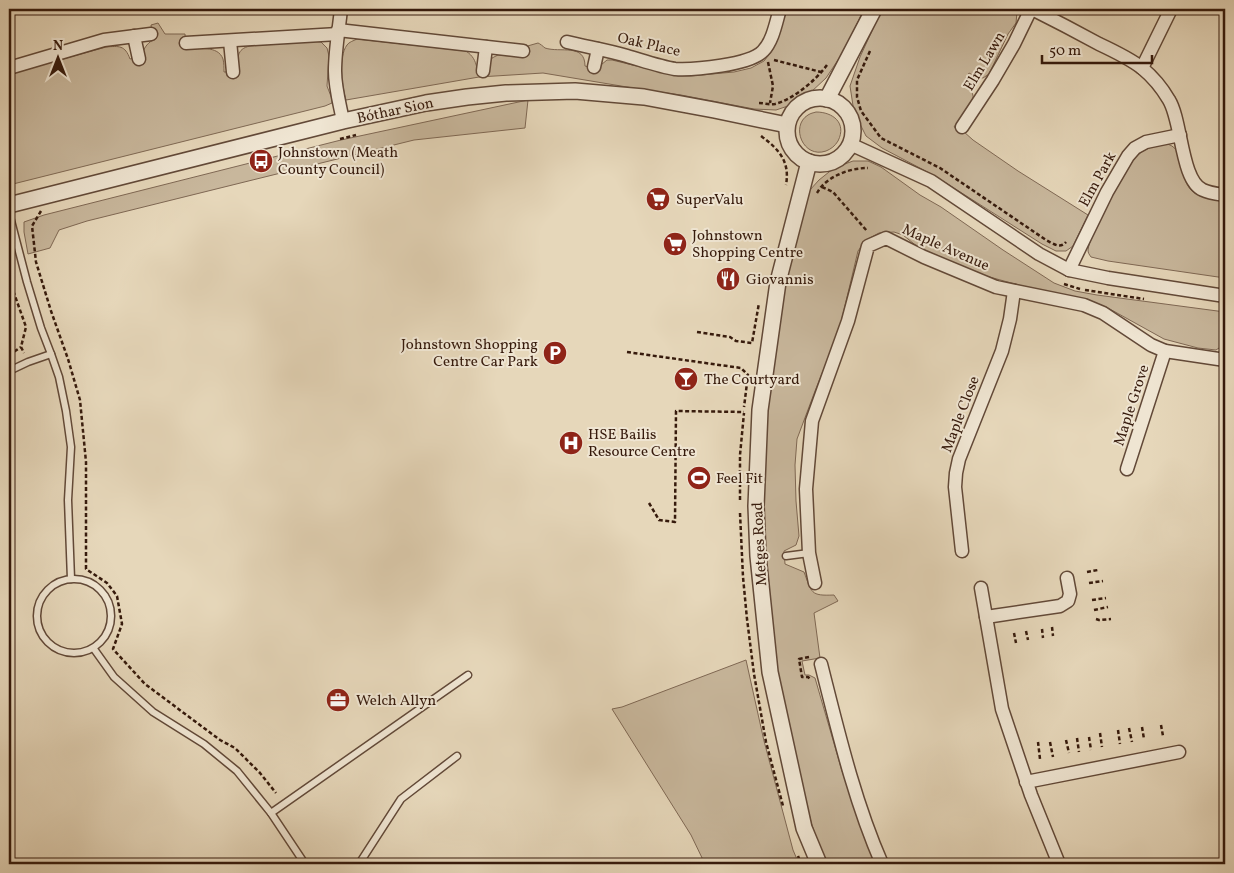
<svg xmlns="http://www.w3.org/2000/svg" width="1234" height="873" font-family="Vollkorn,serif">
  <rect width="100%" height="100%" fill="#e6d7ba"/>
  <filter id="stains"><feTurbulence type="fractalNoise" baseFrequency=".004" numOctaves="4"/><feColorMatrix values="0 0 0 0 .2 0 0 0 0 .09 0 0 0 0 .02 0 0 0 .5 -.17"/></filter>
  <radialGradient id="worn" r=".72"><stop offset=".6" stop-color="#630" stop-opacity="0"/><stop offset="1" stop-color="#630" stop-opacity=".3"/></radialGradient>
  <g fill="#c8b79c" stroke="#7f6854">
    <path d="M 787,9 L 864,9 L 844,51 L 826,78 L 810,93 L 791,105 L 776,110 L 754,109 L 681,95 L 645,90 L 543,73 L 479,77 L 346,100 C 342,87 338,57 347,45 C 349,42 353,41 357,39 L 466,51 C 473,56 475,60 477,68 L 488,68 L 492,58 L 498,55 L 523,57 L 524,47 L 538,43 C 539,43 544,47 545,48 C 560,53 585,43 585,66 L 596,69 L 607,60 L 612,60 L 678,76 L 690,76 L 734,72 L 751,68 L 764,61 L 772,51 Z"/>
    <path d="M 882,9 L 1014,9 L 1017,12 L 1016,23 L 1008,34 L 989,74 L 983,78 L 977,77 L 969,73 L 963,83 C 968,88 974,91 973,99 L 954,127 L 963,131 L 973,140 L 1018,171 L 1088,215 L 1073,246 L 1066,251 L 1056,251 L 1042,244 L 935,176 L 882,148 L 866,136 L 854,112 L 850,86 L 860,57 Z"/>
    <path d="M 158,23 L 165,34 L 185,34 L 186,49 C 198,49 218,45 223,59 C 224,63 224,68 224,72 L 237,71 C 238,58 236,49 250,46 L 311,41 L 321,42 L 327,48 L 329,56 L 327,86 L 332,99 L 332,103 L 325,106 L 9,185 L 9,74 L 106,47 C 119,46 125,45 130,59 L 141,56 C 144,49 146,44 153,40 L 151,25 Z"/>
    <path d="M 528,100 L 525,128 L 414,140 L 87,221 L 59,230 L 50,248 L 28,254 L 24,232 L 24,222 L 44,215 L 341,140 Z"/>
    <path d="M 816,112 C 833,112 847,123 838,141 C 835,146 831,149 826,151 C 803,159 790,126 808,115 C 811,113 813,113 816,112 Z"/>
    <path d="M 1164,143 C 1189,148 1177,177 1192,191 C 1199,197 1216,199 1225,201 L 1225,278 L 1108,261 L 1091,257 C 1089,254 1088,253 1088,250 C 1089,241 1095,232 1098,224 C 1107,204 1123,168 1139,154 C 1146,148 1155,146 1164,143 Z"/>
    <path d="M 853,161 L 868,161 L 881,167 L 920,195 L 941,207 L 1003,250 L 1054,283 L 1075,291 L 1097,295 L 1225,312 L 1225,346 L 1222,346 L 1216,350 L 1198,348 L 1164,339 L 1108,308 L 1089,300 L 1022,286 L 986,276 L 919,248 L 903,235 L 894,232 L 879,233 L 866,240 L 858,251 L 839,331 L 815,391 L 797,439 L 795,465 L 796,501 L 799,536 L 796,545 L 784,551 L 785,564 L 804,572 C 812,593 810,596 834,595 L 838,601 L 814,613 L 820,658 L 802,661 L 805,675 L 809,675 L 815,678 L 842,771 L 876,864 L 825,864 L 811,822 L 785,713 L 778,677 L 761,522 L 764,441 L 780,309 L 791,254 L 804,208 L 809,191 L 819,180 L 834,168 Z"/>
    <path d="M 746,660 L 764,741 L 793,850 L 799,864 L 705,864 L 691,835 L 612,709 L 622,707 Z"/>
  </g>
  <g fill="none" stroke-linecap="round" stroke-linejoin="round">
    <g stroke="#624938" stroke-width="9">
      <g id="service">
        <path d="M 9,213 L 27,282 L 41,328 L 51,354 L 59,377 L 66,411 L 71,447 L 68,500 L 71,579"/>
        <path d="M 9,371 L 28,362 L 51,354"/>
        <path d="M 786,556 L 809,553"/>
        <circle cx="74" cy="616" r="37"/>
        <path d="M 94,649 L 114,677 L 153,712 L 204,744 L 237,771 L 271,813 L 305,864"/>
        <path d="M 271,813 L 468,675"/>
        <path d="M 359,864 L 401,799 L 457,756"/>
      </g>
    </g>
    <g stroke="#624938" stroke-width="15">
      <g id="minor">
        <path d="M 341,9 C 339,29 335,50 335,71 C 335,88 340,105 343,121"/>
        <path d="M 1032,9 C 1054,20 1077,32 1099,44 C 1114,51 1129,58 1142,68 C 1153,77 1162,88 1169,100 C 1182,121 1181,181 1203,190 C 1209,193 1218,194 1225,195"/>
        <path d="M 338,30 L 523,51"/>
        <path d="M 134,36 L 139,59"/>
        <path d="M 230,41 L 233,72"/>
        <path d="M 567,42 C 587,47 607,50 627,56 C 641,60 661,67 675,69 C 694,70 750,65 763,51 C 773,41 776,22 780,9"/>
        <path d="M 186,43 L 338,34"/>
        <path d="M 594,67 L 598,49"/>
        <path d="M 9,68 L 104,40 L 151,34"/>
        <path d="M 1142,68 L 1171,9"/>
        <path d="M 483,71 L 486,47"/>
        <path d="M 962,127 L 993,80 L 1014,44 L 1031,9"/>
        <path d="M 850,144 L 931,181 L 1039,254 L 1069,270 L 1108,278 L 1225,296"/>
        <path d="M 1069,270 L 1107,192 L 1128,156 L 1135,148 L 1146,142 L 1180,135"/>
        <path d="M 1127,469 L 1165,351"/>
        <path d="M 962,551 L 955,487 L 956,473 L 959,459 L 1002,351 L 1010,319 L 1014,291"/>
        <path d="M 815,583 L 809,553 L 806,489 L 812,421 L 848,321 L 868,246 L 886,238 L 924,257 L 996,287 L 1084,305 L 1103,313 L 1151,345 L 1165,351 L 1225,360"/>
        <path d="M 981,588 L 1002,709 L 1031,795 L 1059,864"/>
        <path d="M 986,617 L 1060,606 L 1068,601 L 1070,594 L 1067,578"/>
        <path d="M 821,664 C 838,731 854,800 882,864"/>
        <path d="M 1026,782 L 1179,752"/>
      </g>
    </g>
    <g stroke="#624938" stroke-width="18">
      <g id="tertiary">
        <circle cx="820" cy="131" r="33"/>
        <path d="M 827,99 L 874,9"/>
        <path d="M 809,162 L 778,282 L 760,410 L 756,506 L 758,556 L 770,672 L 804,828 L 819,864"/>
        <path d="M 9,205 L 343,121 L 426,103 L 467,97 L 506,93 L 575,91 L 644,97 L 714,110 L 787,125"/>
      </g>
    </g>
    <g stroke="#361a0c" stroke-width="2.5" stroke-dasharray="4 2.5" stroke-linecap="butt">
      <path d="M 870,51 L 857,80 L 857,97 L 861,111 L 881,138 L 940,168 L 1046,240 C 1054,244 1060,249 1066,242"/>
      <path d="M 774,60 L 821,72"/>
      <path d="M 768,62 L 773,86 L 770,103"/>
      <path d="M 759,103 C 764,103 770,105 775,104 C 794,99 816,80 827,65"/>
      <path d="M 761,136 C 780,150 790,162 786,185"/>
      <path d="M 340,139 L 356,135"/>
      <path d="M 822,187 L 833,192 L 867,231"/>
      <path d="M 817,193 C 819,190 822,185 825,183 C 837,173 853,168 868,168"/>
      <path d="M 41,211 L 32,226 L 36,262 L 51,311 L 68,359 L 80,400 L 86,462 L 86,569 L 107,583 L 117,596 L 122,624 L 113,649 L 145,684 L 220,740 L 235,748 L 260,773 L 276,793"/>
      <path d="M 9,279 L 26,327 L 21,347 L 24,353"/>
      <path d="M 1064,284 L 1080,289"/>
      <path d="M 1085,290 L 1144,299"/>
      <path d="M 697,332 L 730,337 L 736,341 L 752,343 L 759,303"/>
      <path d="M 627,352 L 741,368 L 748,375 L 744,407"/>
      <path d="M 9,355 L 21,347"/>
      <path d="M 740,500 L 740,455 L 744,413"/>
      <path d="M 649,503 L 659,520 L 675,522 L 676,411 L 744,412"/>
      <path d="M 740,513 L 743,577 L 747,619 L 754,674 L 766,742 L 783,806"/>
      <path d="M 1087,572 L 1098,570"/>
      <path d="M 1089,583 L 1103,581"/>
      <path d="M 1092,600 L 1106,598"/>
      <path d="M 1094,610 L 1108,607"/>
      <path d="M 1096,619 L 1099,620 L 1111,619"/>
      <path d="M 1052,627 L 1053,636"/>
      <path d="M 1042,629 L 1043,638"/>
      <path d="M 1026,631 L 1028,640"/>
      <path d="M 1014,633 L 1016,643"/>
      <path d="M 809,657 L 799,659 L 802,677 L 808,677 L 810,679"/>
      <path d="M 1161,725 L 1163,736"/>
      <path d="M 1142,727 L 1144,739"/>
      <path d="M 1129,728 L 1132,742"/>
      <path d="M 1118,730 L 1120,744"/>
      <path d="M 1100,733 L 1102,747"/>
      <path d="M 1089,737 L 1091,750"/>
      <path d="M 1077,738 L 1079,752"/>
      <path d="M 1066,740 L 1069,753"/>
      <path d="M 1038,742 L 1040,759"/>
      <path d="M 1050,742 L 1053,757"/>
      <path d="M 798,856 L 801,864"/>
    </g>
    <use href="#service" stroke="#efe5d2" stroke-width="6"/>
    <use href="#minor" stroke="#efe5d2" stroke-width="12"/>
    <use href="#tertiary" stroke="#efe5d2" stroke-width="15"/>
  </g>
  <defs>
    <g id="bus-disc" transform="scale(1.25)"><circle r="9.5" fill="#8f2418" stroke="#efe5d2"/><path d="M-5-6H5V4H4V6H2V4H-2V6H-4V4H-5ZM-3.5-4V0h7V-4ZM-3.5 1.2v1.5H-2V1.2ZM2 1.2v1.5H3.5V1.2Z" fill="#fff"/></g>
    <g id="supermarket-disc" transform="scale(1.25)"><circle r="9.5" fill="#8f2418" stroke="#efe5d2"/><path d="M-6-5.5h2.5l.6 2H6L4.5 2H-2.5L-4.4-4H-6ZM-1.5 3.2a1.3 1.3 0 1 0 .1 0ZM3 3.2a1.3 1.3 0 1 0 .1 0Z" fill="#fff"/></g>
    <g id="restaurant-disc" transform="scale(1.25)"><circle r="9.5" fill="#8f2418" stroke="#efe5d2"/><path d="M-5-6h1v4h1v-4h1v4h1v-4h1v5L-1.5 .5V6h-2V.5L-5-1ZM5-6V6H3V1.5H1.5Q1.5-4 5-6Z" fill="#fff"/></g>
    <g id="parking-disc" transform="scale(1.25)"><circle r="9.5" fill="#8f2418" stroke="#efe5d2"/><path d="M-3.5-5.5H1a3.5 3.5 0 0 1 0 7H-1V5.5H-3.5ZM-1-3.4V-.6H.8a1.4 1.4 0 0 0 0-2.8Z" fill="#fff"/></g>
    <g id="bar-disc" transform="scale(1.25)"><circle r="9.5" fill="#8f2418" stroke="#efe5d2"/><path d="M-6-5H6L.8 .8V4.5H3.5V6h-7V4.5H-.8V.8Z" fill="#fff"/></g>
    <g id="hospital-disc" transform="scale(1.25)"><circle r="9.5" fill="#8f2418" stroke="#efe5d2"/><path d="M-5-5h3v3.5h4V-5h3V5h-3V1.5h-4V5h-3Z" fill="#fff"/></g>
    <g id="stadium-disc" transform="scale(1.25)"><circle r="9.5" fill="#8f2418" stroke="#efe5d2"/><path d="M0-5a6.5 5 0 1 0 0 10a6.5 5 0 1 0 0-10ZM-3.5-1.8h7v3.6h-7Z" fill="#fff"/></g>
    <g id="office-disc" transform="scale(1.25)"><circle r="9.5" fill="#8f2418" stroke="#efe5d2"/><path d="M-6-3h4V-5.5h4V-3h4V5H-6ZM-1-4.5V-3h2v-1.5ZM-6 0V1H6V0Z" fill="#fff"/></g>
  </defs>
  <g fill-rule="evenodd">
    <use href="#bus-disc" x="261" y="161"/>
    <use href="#supermarket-disc" x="658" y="199"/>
    <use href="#supermarket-disc" x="675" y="244"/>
    <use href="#restaurant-disc" x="728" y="279"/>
    <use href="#parking-disc" x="555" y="353"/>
    <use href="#bar-disc" x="686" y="379"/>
    <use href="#hospital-disc" x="571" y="443"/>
    <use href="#stadium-disc" x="699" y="478"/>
    <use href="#office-disc" x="338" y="700"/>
  </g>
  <g text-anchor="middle" stroke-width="4" stroke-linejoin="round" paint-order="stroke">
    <g font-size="15" fill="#361a0c" stroke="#efe5d2">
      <text transform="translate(649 44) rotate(13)" y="5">Oak Place</text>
      <text transform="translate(984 61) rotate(-59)" y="5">Elm Lawn</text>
      <text transform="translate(395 110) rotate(-12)" y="5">Bóthar Sion</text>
      <text transform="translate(1097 179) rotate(-61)" y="5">Elm Park</text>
      <text transform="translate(946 247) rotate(24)" y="5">Maple Avenue</text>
      <text transform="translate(1131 405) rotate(-72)" y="5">Maple Grove</text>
      <text transform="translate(960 414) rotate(-69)" y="5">Maple Close</text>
      <text transform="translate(759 544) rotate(-93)" y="5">Metges Road</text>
    </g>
    <g font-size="15" fill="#361a0c" stroke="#efe5d2" text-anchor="start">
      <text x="278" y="157">Johnstown (Meath<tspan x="278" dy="17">County Council)</tspan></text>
      <text x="676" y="204">SuperValu</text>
      <text x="692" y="240">Johnstown<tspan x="692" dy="17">Shopping Centre</tspan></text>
      <text x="746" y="284">Giovannis</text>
      <text x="538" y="349" text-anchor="end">Johnstown Shopping<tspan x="538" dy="17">Centre Car Park</tspan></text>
      <text x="704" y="384">The Courtyard</text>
      <text x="588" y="439">HSE Bailis<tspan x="588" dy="17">Resource Centre</tspan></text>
      <text x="716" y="483">Feel Fit</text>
      <text x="356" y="705">Welch Allyn</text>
    </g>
  </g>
  <rect width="1234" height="873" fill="none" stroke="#e6d7ba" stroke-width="30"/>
  <rect x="10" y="10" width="1214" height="853" fill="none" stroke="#361a0c" stroke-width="2.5"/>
  <rect x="15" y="15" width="1204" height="843" fill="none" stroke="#361a0c"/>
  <g transform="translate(58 58)" stroke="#efe5d2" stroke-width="4" paint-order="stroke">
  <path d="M0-4L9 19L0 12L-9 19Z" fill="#361a0c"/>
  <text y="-8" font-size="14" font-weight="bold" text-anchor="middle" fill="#361a0c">N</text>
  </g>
  <path d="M1042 55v8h110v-8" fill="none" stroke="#361a0c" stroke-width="2.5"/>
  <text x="1049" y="55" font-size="15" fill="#361a0c" stroke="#efe5d2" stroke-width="4" paint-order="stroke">50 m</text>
  <rect width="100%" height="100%" filter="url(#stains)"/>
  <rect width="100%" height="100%" fill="url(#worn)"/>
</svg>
